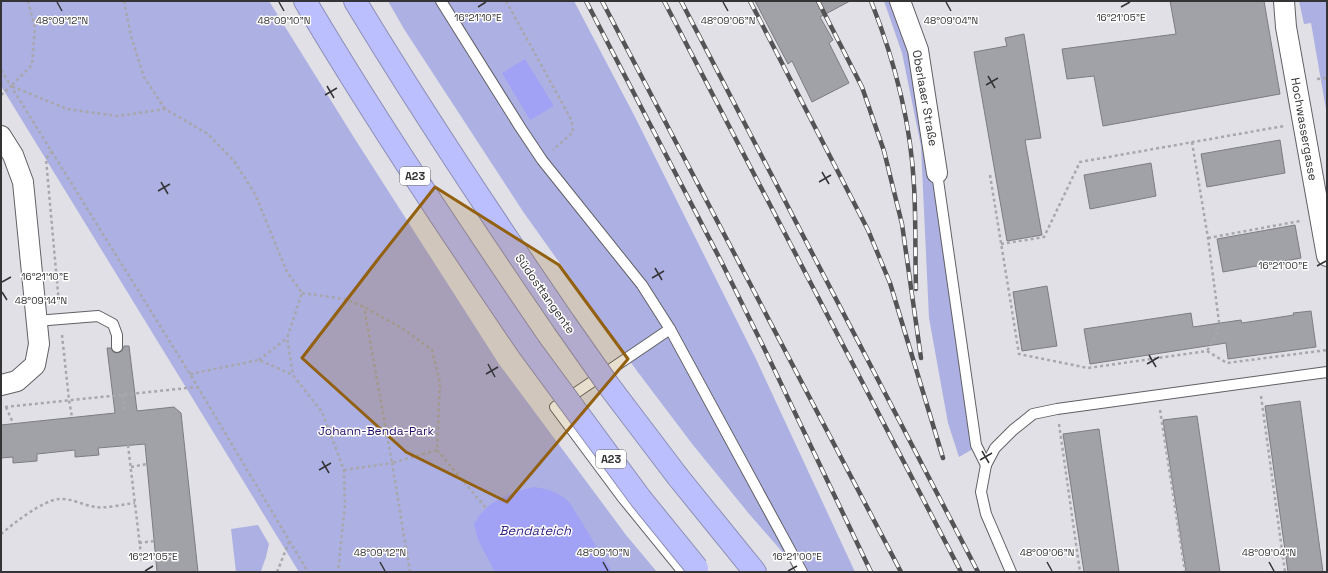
<svg xmlns="http://www.w3.org/2000/svg" width="1328" height="573" font-family="'Space Grotesk',sans-serif">
  <rect width="100%" height="100%" fill="#e0e0e6"/>
  <g fill="#adb0e2">
    <path d="M 1,1 L 269,1 L 353,136 L 499,364 L 626,535 L 657,572 L 299,572 L 1,86 Z"/>
    <path d="M 388,1 L 574,1 L 634,115 L 756,359 L 855,572 L 800,572 L 750,515 L 693,445 L 637,371 L 524,213 L 404,29 Z"/>
    <path d="M 884,1 L 895,1 L 912,50 L 933,168 L 973,449 L 959,457 L 948,423 L 929,318 L 921,146 L 902,53 Z"/>
    <path d="M 1299,1 L 1327,1 L 1327,115 L 1311,23 L 1304,24 Z"/>
    <path d="M 258,525 L 269,544 L 266,557 L 261,571 L 259,572 L 236,572 L 231,529 Z"/>
  </g>
  <g fill="#a1a2f5">
    <path d="M 525,59 L 554,106 L 530,120 L 502,73 Z"/>
    <path d="M 533,487 C 549,489 559,492 570,503 L 612,572 L 495,572 L 478,540 L 474,524 C 486,501 509,493 533,487 Z"/>
  </g>
  <g fill="#a1a2a7" stroke="#7c7c81">
    <path d="M 755,1 L 850,1 L 820,17 L 833,40 L 829,43 L 849,83 L 812,102 L 792,61 L 788,64 Z"/>
    <path d="M 1170,1 L 1264,1 L 1280,94 L 1103,126 L 1094,76 L 1067,79 L 1062,49 L 1176,34 Z"/>
    <path d="M 1024,34 L 1041,138 L 1025,140 L 1042,235 L 1007,241 L 974,52 L 1007,46 L 1005,38 Z"/>
    <path d="M 1280,140 L 1285,173 L 1207,187 L 1201,154 Z"/>
    <path d="M 1151,163 L 1156,196 L 1090,209 L 1084,175 Z"/>
    <path d="M 1295,225 L 1301,258 L 1223,272 L 1217,239 Z"/>
    <path d="M 1047,286 L 1057,346 L 1022,351 L 1013,292 Z"/>
    <path d="M 1311,311 L 1316,347 L 1228,359 L 1226,343 L 1090,364 L 1084,329 L 1191,313 L 1193,327 L 1241,320 L 1242,323 L 1294,315 L 1293,313 Z"/>
    <path d="M 124,346 L 129,346 L 137,411 L 174,407 L 181,413 L 198,572 L 157,572 L 145,444 L 98,448 L 99,455 L 75,457 L 75,450 L 37,454 L 37,461 L 13,463 L 13,457 L 1,458 L 1,425 L 115,413 L 107,348 L 111,348 L 113,352 L 117,353 L 122,351 Z"/>
    <path d="M 1300,401 L 1323,572 L 1288,572 L 1265,406 Z"/>
    <path d="M 1197,416 L 1220,572 L 1186,572 L 1163,420 Z"/>
    <path d="M 1099,429 L 1119,572 L 1084,572 L 1063,434 Z"/>
  </g>
  <g fill="none" stroke-linecap="round" stroke-linejoin="round">
    <g stroke="#606065" stroke-width="12">
      <g id="lane">
        <path d="M 441,1 L 520,127 L 542,160 L 642,285 L 670,329 L 802,572"/>
        <path d="M 937,173 L 976,445 L 986,465"/>
        <path d="M 36,321 L 98,316 L 113,324 L 117,335 L 117,347"/>
        <path d="M 670,329 L 555,407 L 622,497 L 683,572"/>
        <path d="M 1011,572 L 986,514 L 981,492 L 986,465 L 995,448 L 1013,430 L 1033,414 L 1057,409 L 1327,372"/>
      </g>
    </g>
    <g stroke="#606065" stroke-width="22">
      <g id="street">
        <path d="M 900,1 L 918,50 L 937,173"/>
        <path d="M 1284,1 L 1286,27 L 1327,256"/>
        <path d="M 1,136 L 13,155 L 23,182 L 39,344 L 35,365 L 17,381 L 1,385"/>
      </g>
    </g>
    <g stroke="#8c8eb7" stroke-width="24">
      <g id="highway">
        <path d="M 305,1 C 375,119 452,234 529,347"/>
        <path d="M 355,1 C 421,110 492,217 564,322"/>
        <path d="M 678,477 L 755,572"/>
      </g>
    </g>
    <g stroke="#a7a7ac" stroke-width="2.5" stroke-dasharray="3 3" stroke-linecap="butt">
      <path d="M 28,1 L 35,28 L 32,65 L 11,86 L 67,109 L 118,116 L 165,109 L 208,134 L 234,161 L 255,194 L 287,272 L 302,293 L 287,338 L 293,375"/>
      <path d="M 124,1 L 131,36 L 144,77 L 165,109"/>
      <path d="M 506,1 L 572,121 L 573,132 L 553,150"/>
      <path d="M 1,70 L 190,374 L 308,572"/>
      <path d="M 1317,79 L 1327,78"/>
      <path d="M 1,95 L 11,86"/>
      <path d="M 1192,142 L 1208,238 L 1219,322 L 1216,335 L 1207,351"/>
      <path d="M 52,151 L 46,159 L 59,304"/>
      <path d="M 990,175 L 1019,354 L 1088,368 L 1207,351 L 1227,363 L 1327,350"/>
      <path d="M 1208,238 L 1300,221"/>
      <path d="M 1001,244 L 1044,237 L 1080,162 L 1284,126"/>
      <path d="M 302,293 L 345,299 L 364,307 L 405,330 L 432,350 L 440,383 L 437,450 L 392,463 L 364,307"/>
      <path d="M 62,335 L 69,400 L 72,417"/>
      <path d="M 259,360 L 287,338"/>
      <path d="M 190,374 L 259,360 L 293,375 L 322,412 L 344,470 L 345,504 L 338,572"/>
      <path d="M 123,395 L 124,412"/>
      <path d="M 1261,396 L 1285,572"/>
      <path d="M 5,407 L 197,387"/>
      <path d="M 6,407 L 13,423"/>
      <path d="M 1160,410 L 1185,572"/>
      <path d="M 1059,424 L 1080,572"/>
      <path d="M 128,445 L 142,563"/>
      <path d="M 437,450 L 486,508"/>
      <path d="M 131,467 L 147,464"/>
      <path d="M 344,470 L 392,463 L 410,572"/>
      <path d="M 1,534 C 13,524 43,500 59,499 C 71,498 83,505 95,507 C 104,509 125,504 135,503"/>
      <path d="M 139,543 L 154,541"/>
      <path d="M 277,572 L 289,542"/>
    </g>
    <use href="#lane" stroke="#fff" stroke-width="10"/>
    <use href="#street" stroke="#fff" stroke-width="20"/>
    <use href="#highway" stroke="#bcbffd" stroke-width="22"/>
    <g stroke="#545456" stroke-width="4.5">
      <g id="rail">
        <path d="M 586,1 L 721,261 L 764,348 L 871,572"/>
        <path d="M 602,1 L 901,572"/>
        <path d="M 664,1 L 961,572"/>
        <path d="M 681,1 L 978,572"/>
        <path d="M 750,1 L 868,230 L 890,283 L 943,458"/>
        <path d="M 818,1 L 862,87 L 884,151 L 902,224 L 921,358"/>
        <path d="M 871,1 C 894,59 911,123 914,186 C 916,220 915,255 916,289"/>
      </g>
    </g>
    <use href="#rail" stroke="#fff" stroke-width="3" stroke-dasharray="9" stroke-linecap="butt"/>
    <g stroke="#8c8eb7" stroke-width="24" stroke-linecap="butt">
      <g id="highway-bridge">
        <path d="M 564,322 L 609,386 L 678,477"/>
        <path d="M 529,347 L 641,499 L 697,568"/>
      </g>
    </g>
    <use href="#highway-bridge" stroke="#bcbffd" stroke-width="22"/>
  </g>
  <path fill="#92600f" fill-opacity="0.2" stroke="#92600f" stroke-width="3" stroke-linejoin="round" d="M 435,187 L 559,265 L 628,359 L 507,502 L 406,452 L 302,358 L 379,258 Z"/>
  <path fill="none" stroke="#343436" stroke-width="1.5" d="M 57,2 L 62,11M 279,2 L 284,11M 723,2 L 728,11M 946,2 L 951,11M 478,7 L 486,2M 1121,7 L 1130,2M 988,76 L 995,88M 986,85 L 998,78M 327,86 L 334,98M 325,95 L 337,88M 822,172 L 829,184M 161,182 L 168,194M 819,182 L 831,175M 158,191 L 170,184M 1317,266 L 1326,261M 655,268 L 662,280M 652,278 L 664,271M 2,282 L 11,277M 2,292 L 7,300M 1149,355 L 1156,367M 488,364 L 495,377M 1147,364 L 1159,357M 486,374 L 498,367M 982,451 L 989,463M 980,460 L 992,453M 322,461 L 329,473M 319,470 L 331,463M 380,562 L 385,571M 603,562 L 608,571M 1047,562 L 1052,571M 1269,562 L 1274,571M 145,571 L 153,566M 788,571 L 797,566"/>
  <g text-anchor="middle" stroke-width="3" stroke-linejoin="round" paint-order="stroke">
    <g fill="#fff" stroke="#717172" stroke-width="1">
      <rect x="400" y="167" width="30" height="18" rx="3"/>
      <rect x="596" y="450" width="30" height="18" rx="3"/>
    </g>
    <g font-size="11" font-weight="bold" fill="#343436">
      <text x="415" y="180">A23</text>
      <text x="611" y="463">A23</text>
    </g>
    <g font-size="12" fill="#343436" stroke="#fff">
      <text transform="translate(925 98) rotate(80)" y="4">Oberlaaer Straße</text>
      <text transform="translate(1304 129) rotate(80)" y="4">Hochwassergasse</text>
      <text transform="translate(545 294) rotate(55)" y="4">Südosttangente</text>
    </g>
    <g font-size="12" fill="#271070" stroke="#fff">
      <text x="376" y="435">Johann-Benda-Park</text>
    </g>
    <g font-size="13" font-style="italic" fill="#332482" stroke="#fff">
      <text x="535" y="535">Bendateich</text>
    </g>
  </g>
  <g font-size="10" text-anchor="middle" fill="#343436" stroke="#fff" stroke-width="3" stroke-linejoin="round" paint-order="stroke">
    <text x="478" y="21">16°21'10"E</text>
    <text x="1121" y="21">16°21'05"E</text>
    <text x="62" y="24">48°09'12"N</text>
    <text x="728" y="24">48°09'06"N</text>
    <text x="951" y="24">48°09'04"N</text>
    <text x="284" y="24">48°09'10"N</text>
    <text x="1283" y="269">16°21'00"E</text>
    <text x="45" y="280">16°21'10"E</text>
    <text x="41" y="304">48°09'14"N</text>
    <text x="380" y="556">48°09'12"N</text>
    <text x="603" y="556">48°09'10"N</text>
    <text x="1047" y="556">48°09'06"N</text>
    <text x="1269" y="556">48°09'04"N</text>
    <text x="153" y="560">16°21'05"E</text>
    <text x="797" y="560">16°21'00"E</text>
  </g>
  <rect width="1328" height="573" fill="none" stroke="#343436" stroke-width="4"/>
</svg>
